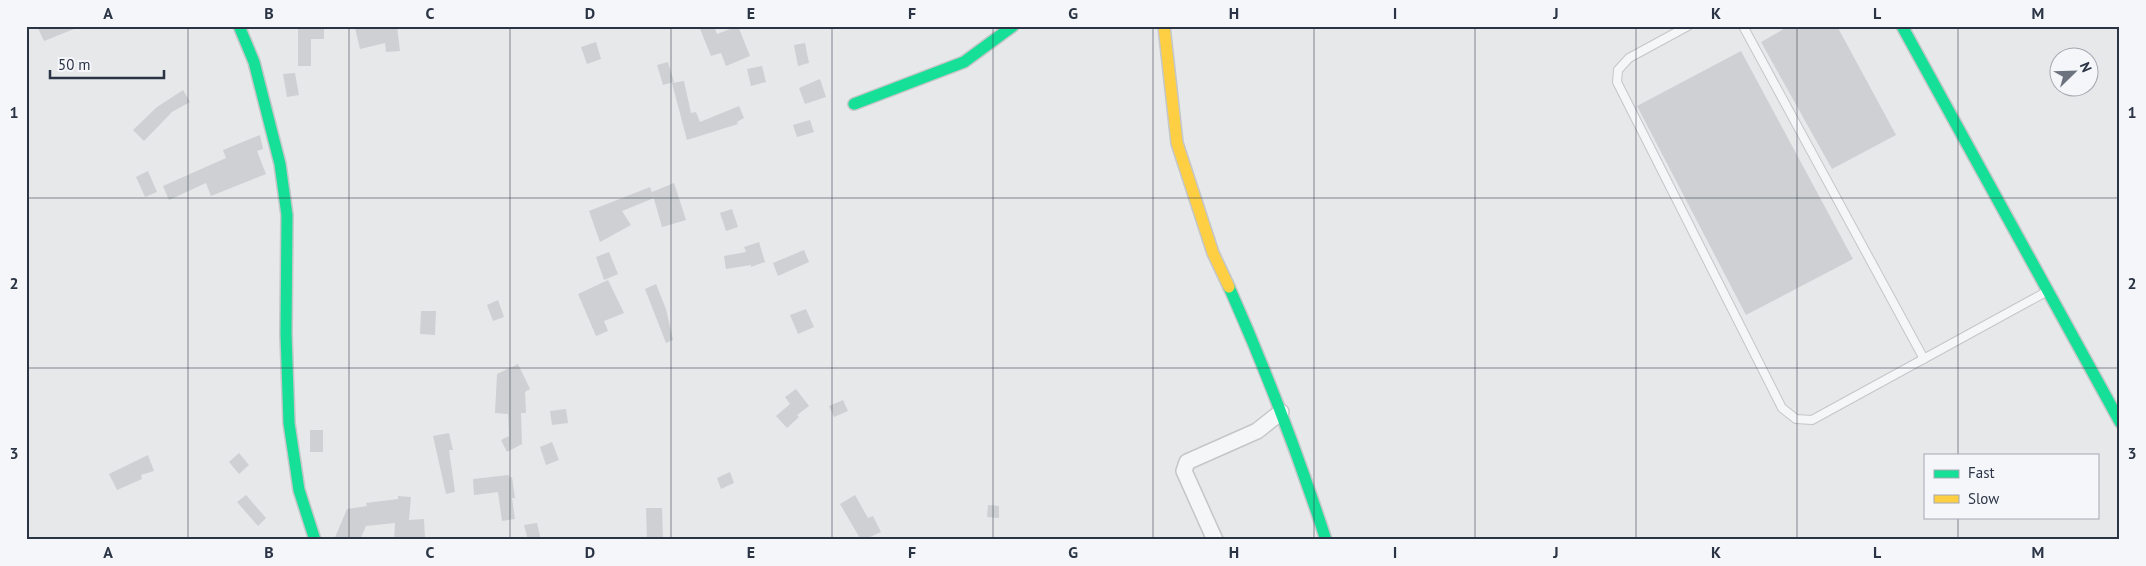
<svg xmlns="http://www.w3.org/2000/svg" width="2146" height="566" font-family="'PT Sans',sans-serif">
  <rect width="100%" height="100%" fill="#e6e8ea"/>
  <g fill="#ced0d3">
    <path d="M 37,26 L 79,26 L 79,27 L 44,41 Z"/>
    <path d="M 298,26 L 324,26 L 324,39 L 311,39 L 311,66 L 298,66 Z"/>
    <path d="M 363,26 L 397,26 L 400,51 L 386,52 L 385,43 L 360,49 L 355,28 Z"/>
    <path d="M 709,26 L 714,26 L 717,34 L 738,26 L 750,56 L 726,66 L 721,53 L 711,56 L 700,29 Z"/>
    <path d="M 1789,26 L 1837,26 L 1896,135 L 1832,169 L 1761,42 Z"/>
    <path d="M 596,42 L 601,59 L 587,64 L 581,47 Z"/>
    <path d="M 805,43 L 809,63 L 798,66 L 794,45 Z"/>
    <path d="M 1741,51 L 1853,259 L 1746,315 L 1637,106 Z"/>
    <path d="M 668,62 L 674,82 L 663,85 L 657,65 Z"/>
    <path d="M 762,66 L 766,82 L 751,86 L 747,69 Z"/>
    <path d="M 295,73 L 299,95 L 287,97 L 283,74 Z"/>
    <path d="M 820,79 L 826,97 L 805,104 L 799,88 Z"/>
    <path d="M 684,81 L 691,113 L 696,112 L 700,122 L 739,106 L 744,118 L 737,122 L 738,124 L 687,140 L 672,83 Z"/>
    <path d="M 183,90 L 190,102 L 172,112 L 144,141 L 133,130 L 157,107 Z"/>
    <path d="M 810,120 L 814,132 L 797,137 L 793,125 Z"/>
    <path d="M 260,135 L 263,149 L 257,151 L 266,174 L 211,196 L 206,183 L 169,200 L 163,186 L 226,158 L 223,150 Z"/>
    <path d="M 148,171 L 157,192 L 145,197 L 136,177 Z"/>
    <path d="M 674,183 L 686,220 L 662,227 L 652,192 Z"/>
    <path d="M 650,187 L 654,198 L 622,211 L 631,225 L 600,242 L 589,211 Z"/>
    <path d="M 732,209 L 738,227 L 726,231 L 720,213 Z"/>
    <path d="M 759,242 L 765,262 L 751,267 L 751,265 L 726,269 L 724,256 L 746,252 L 744,247 Z"/>
    <path d="M 804,250 L 809,262 L 778,276 L 773,263 Z"/>
    <path d="M 609,252 L 618,274 L 604,280 L 596,257 Z"/>
    <path d="M 608,280 L 624,313 L 604,321 L 608,331 L 596,336 L 578,294 Z"/>
    <path d="M 656,284 L 666,309 L 673,340 L 666,343 L 645,289 Z"/>
    <path d="M 498,300 L 504,317 L 493,321 L 487,305 Z"/>
    <path d="M 806,309 L 814,327 L 798,334 L 790,315 Z"/>
    <path d="M 421,311 L 436,311 L 435,335 L 420,334 Z"/>
    <path d="M 518,364 L 530,389 L 525,392 L 526,413 L 521,413 L 522,444 L 507,452 L 501,440 L 509,436 L 508,414 L 495,413 L 497,374 Z"/>
    <path d="M 796,389 L 809,406 L 797,415 L 799,417 L 787,428 L 776,416 L 790,404 L 785,397 Z"/>
    <path d="M 843,400 L 848,411 L 834,417 L 829,406 Z"/>
    <path d="M 566,409 L 568,423 L 552,425 L 550,411 Z"/>
    <rect x="310" y="430" width="13" height="22"/>
    <path d="M 449,433 L 453,450 L 449,450 L 455,492 L 446,494 L 433,436 Z"/>
    <path d="M 552,442 L 559,460 L 546,465 L 540,447 Z"/>
    <path d="M 239,453 L 249,465 L 239,474 L 229,462 Z"/>
    <path d="M 148,455 L 154,471 L 141,475 L 142,479 L 117,490 L 109,474 Z"/>
    <path d="M 730,472 L 734,483 L 721,489 L 717,478 Z"/>
    <path d="M 509,475 L 509,478 L 512,477 L 515,498 L 512,498 L 515,519 L 502,521 L 498,492 L 474,495 L 473,479 Z"/>
    <path d="M 246,495 L 266,518 L 258,526 L 237,502 Z"/>
    <path d="M 855,495 L 868,518 L 873,516 L 881,532 L 864,540 L 861,540 L 840,504 Z"/>
    <path d="M 398,496 L 411,497 L 409,520 L 424,519 L 425,540 L 394,540 L 395,523 L 366,526 L 360,540 L 334,540 L 347,509 L 367,506 L 366,503 L 398,499 Z"/>
    <path d="M 988,505 L 999,506 L 999,518 L 987,517 Z"/>
    <path d="M 646,508 L 662,508 L 663,540 L 647,540 Z"/>
    <path d="M 537,523 L 541,540 L 528,540 L 524,525 Z"/>
  </g>
  <g fill="none" stroke-linecap="round" stroke-linejoin="round">
    <g stroke="#c4c6c8" stroke-width="10">
      <g id="lane">
        <path d="M 1688,26 L 1629,58 L 1618,70 L 1617,82 L 1782,408 L 1796,419 L 1812,420 L 2046,292"/>
        <path d="M 1743,26 L 1924,359"/>
      </g>
    </g>
    <g stroke="#c4c6c8" stroke-width="18">
      <path id="street" d="M 1215,540 L 1184,471 L 1187,462 L 1257,431 L 1281,412"/>
    </g>
    <g stroke="#c4c6c8" stroke-width="14">
      <g id="fast">
        <path d="M 239,26 L 254,62 L 280,164 L 287,215 L 286,334 L 289,423 L 299,490 L 315,540"/>
        <path d="M 1902,26 L 2120,422"/>
        <path d="M 854,104 L 964,62 L 1013,26"/>
        <path d="M 1229,287 C 1266,370 1298,454 1326,540"/>
      </g>
    </g>
    <g stroke="#c4c6c8" stroke-width="14">
      <path id="slow" d="M 1164,26 L 1177,143 L 1213,253 L 1229,287"/>
    </g>
    <use href="#lane" stroke="#f5f6f7" stroke-width="8"/>
    <use href="#street" stroke="#f5f6f7" stroke-width="15"/>
    <use href="#fast" stroke="#16e098" stroke-width="11"/>
    <use href="#slow" stroke="#ffcf43" stroke-width="11"/>
  </g>
  <path fill="none" stroke="#2b3445" stroke-width="1" stroke-opacity="0.55" d="M 188,26 L 188,540M 349,26 L 349,540M 510,26 L 510,540M 671,26 L 671,540M 832,26 L 832,540M 993,26 L 993,540M 1153,26 L 1153,540M 1314,26 L 1314,540M 1475,26 L 1475,540M 1636,26 L 1636,540M 1797,26 L 1797,540M 1958,26 L 1958,455M 26,198 L 2120,198M 26,368 L 2120,368M 1958,517 L 1958,540"/>
  <rect width="2146" height="566" fill="none" stroke="#f4f6f9" stroke-width="55"/>
  <rect x="1924" y="454" width="175" height="65" fill="#f4f6f9" stroke="#a4a8b1"/>
  <rect x="1934" y="470" width="25" height="8" fill="#16e098" stroke="#a4a8b1"/>
  <text x="1968" y="478" font-size="15" fill="#2b3445">Fast</text>
  <rect x="1934" y="495" width="25" height="8" fill="#ffcf43" stroke="#a4a8b1"/>
  <text x="1968" y="504" font-size="15" fill="#2b3445">Slow</text>
  <g transform="translate(2074 72) rotate(67)"><circle r="24" fill="#f4f6f9" stroke="#a4a8b1"/>
  <path d="M0-4L9 19L0 12L-9 19Z" fill="#6c737f"/>
  <text y="-8" font-size="14" font-weight="bold" text-anchor="middle" fill="#2b3445">N</text>
  </g>
  <path d="M50 70v8h114v-8" fill="none" stroke="#2b3445" stroke-width="2.5"/>
  <text x="58" y="70" font-size="15" fill="#2b3445" stroke="#f4f6f9" stroke-width="4" paint-order="stroke">50 m</text>
  <rect x="28" y="28" width="2090" height="510" fill="none" stroke="#2b3445" stroke-width="2"/>
  <g font-size="16" text-anchor="middle" font-weight="bold" fill="#2b3445">
    <text x="108" y="19">A</text>
    <text x="269" y="19">B</text>
    <text x="430" y="19">C</text>
    <text x="590" y="19">D</text>
    <text x="751" y="19">E</text>
    <text x="912" y="19">F</text>
    <text x="1073" y="19">G</text>
    <text x="1234" y="19">H</text>
    <text x="1395" y="19">I</text>
    <text x="1556" y="19">J</text>
    <text x="1716" y="19">K</text>
    <text x="1877" y="19">L</text>
    <text x="2038" y="19">M</text>
    <text x="14" y="118">1</text>
    <text x="2132" y="118">1</text>
    <text x="14" y="289">2</text>
    <text x="2132" y="289">2</text>
    <text x="14" y="459">3</text>
    <text x="2132" y="459">3</text>
    <text x="108" y="558">A</text>
    <text x="269" y="558">B</text>
    <text x="430" y="558">C</text>
    <text x="590" y="558">D</text>
    <text x="751" y="558">E</text>
    <text x="912" y="558">F</text>
    <text x="1073" y="558">G</text>
    <text x="1234" y="558">H</text>
    <text x="1395" y="558">I</text>
    <text x="1556" y="558">J</text>
    <text x="1716" y="558">K</text>
    <text x="1877" y="558">L</text>
    <text x="2038" y="558">M</text>
  </g>
</svg>
